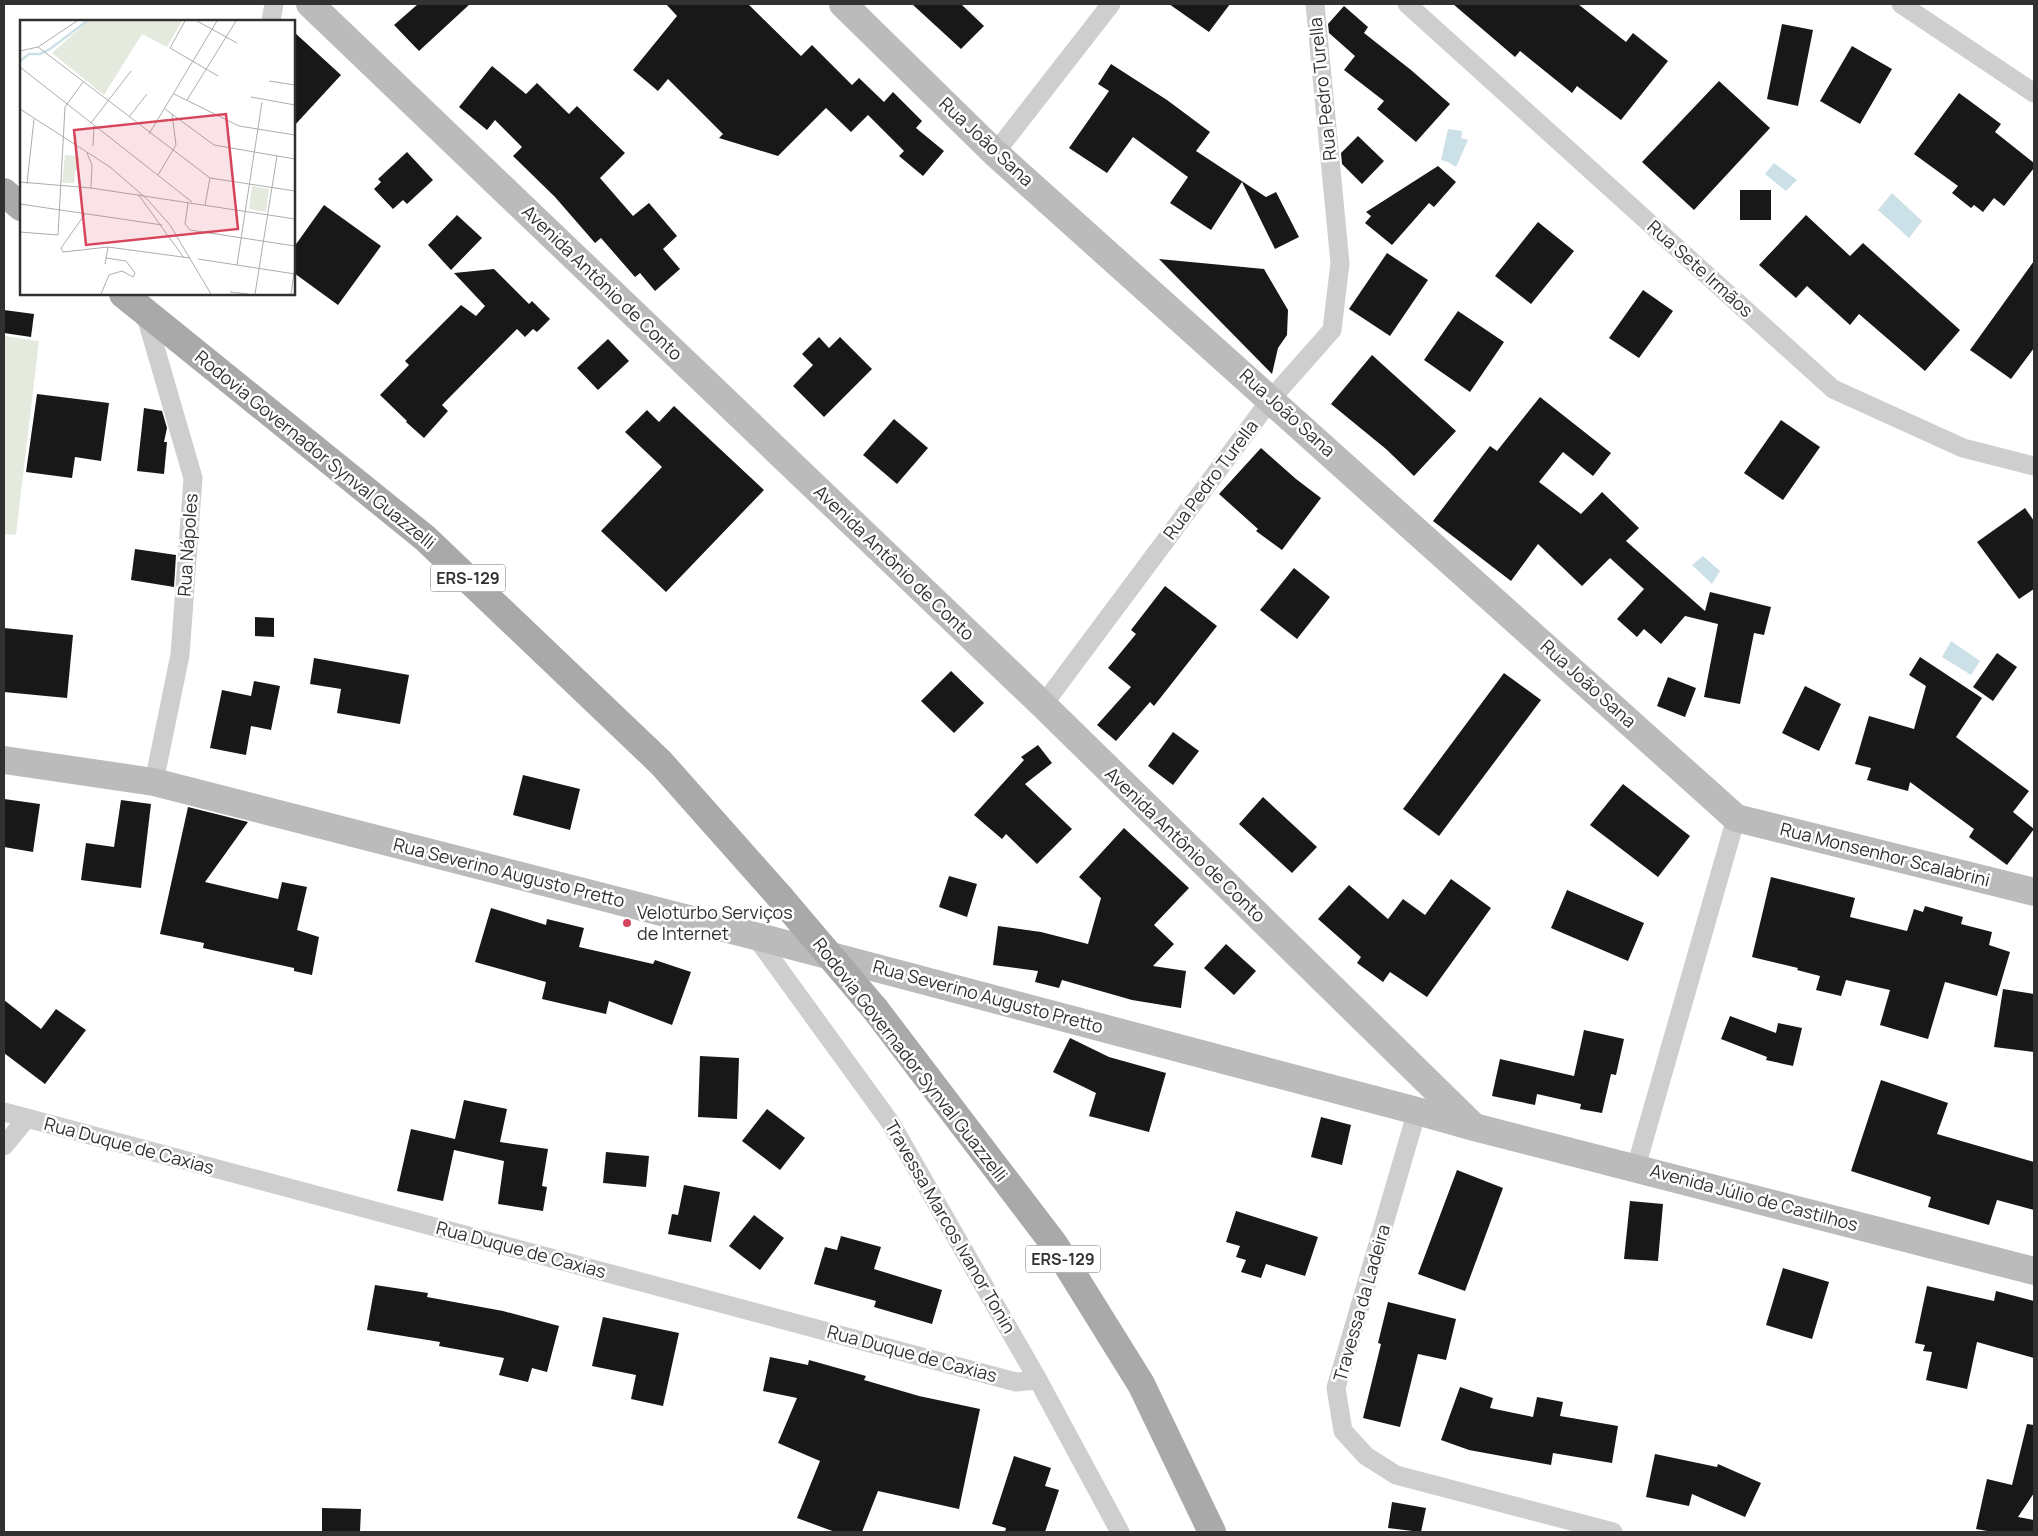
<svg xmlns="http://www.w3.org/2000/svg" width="2038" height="1536" font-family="Manrope,sans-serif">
  <rect width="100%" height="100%" fill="#fff"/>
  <path fill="#e5eade" d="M 4,336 L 39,341 L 16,535 L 4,534 Z"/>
  <g fill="#cce0e8">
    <path d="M 1448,129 L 1462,131 L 1461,138 L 1468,140 L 1456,167 L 1448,162 L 1441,160 Z"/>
    <path d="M 1774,163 L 1797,180 L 1786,191 L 1765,174 Z"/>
    <path d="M 1892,193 L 1922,221 L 1909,238 L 1878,210 Z"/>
    <path d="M 1703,556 L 1720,571 L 1712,584 L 1692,565 Z"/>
    <path d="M 1951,641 L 1980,661 L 1971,675 L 1942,657 Z"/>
  </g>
  <g fill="#181818">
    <path d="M 418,4 L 470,4 L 419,51 L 394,25 Z"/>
    <path d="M 666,4 L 748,4 L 801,56 L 812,45 L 852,85 L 859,78 L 884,102 L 893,92 L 922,121 L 916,128 L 944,151 L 923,176 L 899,156 L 904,151 L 868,115 L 851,132 L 826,108 L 778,156 L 719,138 L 723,134 L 668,79 L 658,91 L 633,70 L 677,16 Z"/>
    <path d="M 912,4 L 961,4 L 984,26 L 961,49 Z"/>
    <path d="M 1169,4 L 1230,4 L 1209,32 Z"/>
    <path d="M 1453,4 L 1578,4 L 1626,42 L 1633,33 L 1668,61 L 1621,120 L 1577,86 L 1572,93 L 1520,51 L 1515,57 Z"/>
    <path d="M 1344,6 L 1368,27 L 1364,33 L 1411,70 L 1450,104 L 1416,142 L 1377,109 L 1384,101 L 1344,70 L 1355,56 L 1329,33 L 1328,24 Z"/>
    <path d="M 1782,24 L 1813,30 L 1798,106 L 1767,99 Z"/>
    <path d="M 294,32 L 341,75 L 294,126 Z"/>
    <path d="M 1852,46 L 1892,69 L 1860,124 L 1820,101 Z"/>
    <path d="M 1111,64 L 1167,100 L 1210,132 L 1196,151 L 1266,197 L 1276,192 L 1299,237 L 1275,249 L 1242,182 L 1211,230 L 1170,203 L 1188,177 L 1133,137 L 1107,173 L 1069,148 L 1109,91 L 1098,84 Z"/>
    <path d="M 492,66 L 526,94 L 537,83 L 569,114 L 577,106 L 625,153 L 600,178 L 633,216 L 649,203 L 677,236 L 663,249 L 680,269 L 655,291 L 640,273 L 635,277 L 601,238 L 595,243 L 555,197 L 513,156 L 522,147 L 495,120 L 487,130 L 459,107 Z"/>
    <path d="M 1719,81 L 1770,128 L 1694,210 L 1642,162 Z"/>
    <path d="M 1959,93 L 2001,124 L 1995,132 L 2034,163 L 2034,168 L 2004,206 L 1994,198 L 1983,212 L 1974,205 L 1971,208 L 1952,193 L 1958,186 L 1914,154 Z"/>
    <path d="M 1358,136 L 1384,161 L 1362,184 L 1342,164 L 1341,153 Z"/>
    <path d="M 407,152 L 433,180 L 407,204 L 403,200 L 393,209 L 374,189 L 381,182 L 378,179 Z"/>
    <path d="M 1438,166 L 1456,182 L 1434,207 L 1429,203 L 1392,245 L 1365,223 L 1371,216 L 1366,212 Z"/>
    <rect x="1740" y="190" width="31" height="30"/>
    <path d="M 324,205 L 381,246 L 338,305 L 294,273 L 294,247 Z"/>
    <path d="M 457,215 L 482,238 L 451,270 L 428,245 Z"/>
    <path d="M 1806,215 L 1850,256 L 1863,243 L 1960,330 L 1925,371 L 1859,314 L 1850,325 L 1807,286 L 1796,298 L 1759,265 Z"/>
    <path d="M 1538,222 L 1574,251 L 1531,304 L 1495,276 Z"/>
    <path d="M 1387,253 L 1428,280 L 1390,336 L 1349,309 Z"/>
    <path d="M 1159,259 L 1264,269 L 1288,310 L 1287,335 L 1278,348 L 1272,374 Z"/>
    <path d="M 2034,261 L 2034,348 L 2011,379 L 1970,350 Z"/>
    <path d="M 494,269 L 529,304 L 532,301 L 550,319 L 537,332 L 533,329 L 525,337 L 517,329 L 442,405 L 448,411 L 424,438 L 406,422 L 407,421 L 380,395 L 409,365 L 405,361 L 461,305 L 476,316 L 485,306 L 454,273 Z"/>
    <path d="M 1643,290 L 1673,311 L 1639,358 L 1609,338 Z"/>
    <path d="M 4,310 L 34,314 L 31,337 L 4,333 Z"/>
    <path d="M 1458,311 L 1504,342 L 1470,392 L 1424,360 Z"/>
    <path d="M 819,337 L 829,348 L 840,337 L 872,369 L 824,417 L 793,386 L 813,365 L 802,354 Z"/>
    <path d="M 608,339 L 629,361 L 598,390 L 577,368 Z"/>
    <path d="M 1372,355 L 1456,431 L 1414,476 L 1386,449 L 1331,404 Z"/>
    <path d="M 37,394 L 109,403 L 101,461 L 75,457 L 72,478 L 26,472 Z"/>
    <path d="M 1540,397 L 1611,453 L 1593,476 L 1563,452 L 1539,482 L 1581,514 L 1602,492 L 1639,528 L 1626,541 L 1705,611 L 1710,592 L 1771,607 L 1764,635 L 1754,633 L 1740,704 L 1704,697 L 1718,624 L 1685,616 L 1661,644 L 1644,629 L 1637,637 L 1617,619 L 1644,589 L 1610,558 L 1582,586 L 1538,544 L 1511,581 L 1433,521 L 1490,446 L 1497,451 Z"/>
    <path d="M 674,406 L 764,490 L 666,592 L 601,531 L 662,467 L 625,432 L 647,410 L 659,422 Z"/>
    <path d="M 144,408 L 162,411 L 167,428 L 164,442 L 167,442 L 164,474 L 137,471 Z"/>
    <path d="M 894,419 L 928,448 L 897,484 L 863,455 Z"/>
    <path d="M 1781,420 L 1820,447 L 1783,500 L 1744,473 Z"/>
    <path d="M 1261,448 L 1296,479 L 1321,498 L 1282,550 L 1256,531 L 1258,529 L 1219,494 Z"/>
    <path d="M 2025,508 L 2034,521 L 2034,589 L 2019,599 L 1977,542 Z"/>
    <path d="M 135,549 L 176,555 L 174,587 L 131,580 Z"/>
    <path d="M 1294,568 L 1330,597 L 1297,639 L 1260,610 Z"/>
    <path d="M 1165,586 L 1217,626 L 1154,706 L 1150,702 L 1116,741 L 1097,725 L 1131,687 L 1108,668 L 1136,634 L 1131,630 Z"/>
    <path d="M 255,617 L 274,618 L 274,637 L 255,636 Z"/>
    <path d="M 4,628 L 73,635 L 67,698 L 4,692 Z"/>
    <path d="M 1997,653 L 2017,667 L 1993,701 L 1973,687 Z"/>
    <path d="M 1920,657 L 1982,698 L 1956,737 L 2029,791 L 2013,812 L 2034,829 L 2007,865 L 1969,837 L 1974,829 L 1910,782 L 1908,791 L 1867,780 L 1871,768 L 1855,764 L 1869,716 L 1914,729 L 1926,686 L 1909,675 Z"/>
    <path d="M 314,658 L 409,675 L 400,724 L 337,713 L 341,689 L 310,684 Z"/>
    <path d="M 951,671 L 984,703 L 954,733 L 921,701 Z"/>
    <path d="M 1504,673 L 1541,700 L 1439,836 L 1403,809 Z"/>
    <path d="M 1668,677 L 1696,688 L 1685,717 L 1657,706 Z"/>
    <path d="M 254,681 L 280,686 L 271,730 L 251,726 L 246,755 L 210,748 L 222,690 L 251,696 Z"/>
    <path d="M 1805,686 L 1841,704 L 1819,751 L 1782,733 Z"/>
    <path d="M 1173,732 L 1199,751 L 1173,785 L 1148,766 Z"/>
    <path d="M 1038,745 L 1052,763 L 1025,784 L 1072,829 L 1037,864 L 1006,834 L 1002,839 L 974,815 L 1024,760 L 1021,757 Z"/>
    <path d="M 523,775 L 580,789 L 570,830 L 513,815 Z"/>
    <path d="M 1623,784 L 1690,836 L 1658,877 L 1590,825 Z"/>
    <path d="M 1263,797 L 1317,847 L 1292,873 L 1239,824 Z"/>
    <path d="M 4,799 L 40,804 L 33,852 L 4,847 Z"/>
    <path d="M 121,800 L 151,804 L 141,888 L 81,880 L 86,843 L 114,847 Z"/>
    <path d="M 188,807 L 248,822 L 205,882 L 278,899 L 282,882 L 307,887 L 297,930 L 319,937 L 312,975 L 294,971 L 294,968 L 203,948 L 204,943 L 160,934 Z"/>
    <path d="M 1124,828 L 1189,888 L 1154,925 L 1174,944 L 1153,966 L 1186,971 L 1181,1008 L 1132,1000 L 1062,980 L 1059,988 L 1035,982 L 1038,971 L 993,965 L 998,926 L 1041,932 L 1088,944 L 1101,898 L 1079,877 Z"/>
    <path d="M 949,876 L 977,884 L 967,917 L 939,907 Z"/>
    <path d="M 1771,877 L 1855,898 L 1850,917 L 1907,931 L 1914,909 L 1923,912 L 1925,906 L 1963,917 L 1961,924 L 1992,932 L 1989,945 L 2010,952 L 1997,996 L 1945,982 L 1928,1039 L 1880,1025 L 1890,990 L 1846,980 L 1841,996 L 1816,990 L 1820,976 L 1797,970 L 1798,968 L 1752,957 Z"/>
    <path d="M 1451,879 L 1491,908 L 1427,997 L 1390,972 L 1383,982 L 1357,963 L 1361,957 L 1318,919 L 1349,885 L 1388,919 L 1403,899 L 1425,915 Z"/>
    <path d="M 1567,890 L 1644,923 L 1628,961 L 1551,928 Z"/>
    <path d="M 491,908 L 546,925 L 547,919 L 584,928 L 579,947 L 653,964 L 655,960 L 691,972 L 672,1025 L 609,1001 L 606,1014 L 542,999 L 546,982 L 475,962 Z"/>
    <path d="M 1226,944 L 1256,971 L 1234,995 L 1204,968 Z"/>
    <path d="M 2003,989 L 2034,994 L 2034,1052 L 1994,1047 Z"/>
    <path d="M 4,1000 L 41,1029 L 56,1009 L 86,1030 L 45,1084 L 4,1053 Z"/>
    <path d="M 1730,1016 L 1776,1033 L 1778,1023 L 1802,1028 L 1793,1066 L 1766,1060 L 1767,1057 L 1721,1039 Z"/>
    <path d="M 1584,1030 L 1624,1039 L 1616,1075 L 1611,1074 L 1602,1113 L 1580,1109 L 1581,1104 L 1537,1094 L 1535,1105 L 1492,1096 L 1500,1059 L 1574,1076 Z"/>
    <path d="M 1070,1038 L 1109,1057 L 1166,1073 L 1149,1132 L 1089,1116 L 1096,1093 L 1053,1072 Z"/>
    <path d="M 700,1056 L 739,1058 L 737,1119 L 698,1117 Z"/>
    <path d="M 1881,1080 L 1948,1103 L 1937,1134 L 2034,1162 L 2034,1210 L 1997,1200 L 1989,1225 L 1928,1207 L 1931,1197 L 1851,1171 Z"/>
    <path d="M 464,1100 L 507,1109 L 500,1142 L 548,1149 L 542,1186 L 547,1187 L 543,1211 L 498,1204 L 504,1161 L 454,1150 L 443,1201 L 397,1191 L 411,1129 L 455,1139 Z"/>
    <path d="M 767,1109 L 805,1138 L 780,1170 L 742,1141 Z"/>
    <path d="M 1321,1117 L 1351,1125 L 1342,1165 L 1311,1157 Z"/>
    <path d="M 606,1152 L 649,1156 L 646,1187 L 603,1183 Z"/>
    <path d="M 1457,1170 L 1503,1188 L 1465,1291 L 1418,1274 Z"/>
    <path d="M 684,1185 L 720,1192 L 711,1242 L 668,1234 L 672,1214 L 678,1215 Z"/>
    <path d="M 1630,1201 L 1663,1204 L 1658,1261 L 1624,1259 Z"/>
    <path d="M 1236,1211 L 1318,1237 L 1305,1276 L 1266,1264 L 1261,1278 L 1241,1272 L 1246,1260 L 1236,1257 L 1240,1246 L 1226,1242 Z"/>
    <path d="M 754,1215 L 784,1238 L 760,1270 L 729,1246 Z"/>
    <path d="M 841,1236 L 881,1247 L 874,1269 L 942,1290 L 932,1324 L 874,1307 L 876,1301 L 814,1284 L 825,1247 L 837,1250 Z"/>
    <path d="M 1783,1268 L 1829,1282 L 1812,1339 L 1766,1325 Z"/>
    <path d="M 375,1285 L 428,1293 L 427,1297 L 503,1311 L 559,1326 L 547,1372 L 532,1368 L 528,1382 L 499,1375 L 504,1358 L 439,1346 L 440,1342 L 367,1330 Z"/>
    <path d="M 1927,1286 L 1994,1301 L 1996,1291 L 2034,1301 L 2034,1358 L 1977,1342 L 1967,1389 L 1926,1380 L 1932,1352 L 1923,1351 L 1925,1345 L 1915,1343 Z"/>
    <path d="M 1388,1302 L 1456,1319 L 1446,1360 L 1418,1354 L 1400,1427 L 1363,1418 L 1381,1344 L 1378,1343 Z"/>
    <path d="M 603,1317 L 679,1333 L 663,1406 L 631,1399 L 636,1375 L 592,1366 Z"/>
    <path d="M 770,1357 L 808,1365 L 809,1360 L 866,1376 L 864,1380 L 919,1396 L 980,1409 L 959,1509 L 878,1491 L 862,1532 L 835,1532 L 797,1518 L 820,1461 L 778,1443 L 797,1398 L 763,1391 Z"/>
    <path d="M 1460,1387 L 1493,1398 L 1490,1408 L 1533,1417 L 1537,1397 L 1563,1402 L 1560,1416 L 1618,1426 L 1612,1463 L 1553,1453 L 1551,1465 L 1469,1450 L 1441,1440 Z"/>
    <path d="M 2027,1424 L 2034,1425 L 2034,1493 L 2018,1517 L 2034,1520 L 2034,1532 L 1993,1532 L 1976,1529 L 1987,1479 L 2012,1485 Z"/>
    <path d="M 1655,1454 L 1717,1467 L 1718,1464 L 1761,1483 L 1745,1517 L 1692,1494 L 1689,1506 L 1646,1497 Z"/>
    <path d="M 1014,1456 L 1051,1468 L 1045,1486 L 1059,1490 L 1045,1532 L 1005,1532 L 1006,1528 L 992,1524 Z"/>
    <path d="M 1392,1502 L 1426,1508 L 1421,1532 L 1388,1528 Z"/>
    <path d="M 322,1508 L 361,1509 L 360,1532 L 322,1532 Z"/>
  </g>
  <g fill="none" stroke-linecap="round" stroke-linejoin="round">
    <g stroke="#cecece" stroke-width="19">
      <path d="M 1407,4 L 1833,389 L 1963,448 L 2034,466"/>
      <path d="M 1901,4 L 2034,93"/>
      <path d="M 271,21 L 274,4"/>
      <path d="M 995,153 L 1111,4"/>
      <path d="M 145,313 L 193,478 L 180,655 L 154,782"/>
      <path d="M 1043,705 L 1271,399 L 1332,330 L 1340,263 L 1315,4"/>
      <path d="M 755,936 L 890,1122 L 1038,1380 L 1120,1532"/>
      <path d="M 1417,1111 L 1336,1388 L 1343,1431 L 1366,1456 L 1396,1475 L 1613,1532"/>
      <path d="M 4,1112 L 1016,1382 L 1038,1380"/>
      <path d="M 4,1146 L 27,1118"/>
      <path d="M 1636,1167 L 1736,818"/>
    </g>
    <g stroke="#bbb" stroke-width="28">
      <path d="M 310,4 L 1043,705 L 1471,1124"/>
      <path d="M 843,4 L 995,153 L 1736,818 L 2034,892"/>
      <path d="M 4,760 L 154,782 L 755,936 L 1417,1111 L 1474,1127 L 2034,1271"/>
    </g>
    <g stroke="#a9a9a9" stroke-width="28">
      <path d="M 4,192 L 21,207"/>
      <path d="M 123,294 L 425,538 L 661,763 L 780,897"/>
      <path d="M 875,1009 L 1054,1244 L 1141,1384 L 1212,1532"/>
    </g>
    <path stroke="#a9a9a9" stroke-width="28" d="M 780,897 L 875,1009"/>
  </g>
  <circle fill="#d7455c" stroke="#fff" stroke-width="2" cx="627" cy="923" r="5"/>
  <g text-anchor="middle" stroke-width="5" stroke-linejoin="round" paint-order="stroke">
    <g fill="#fff" stroke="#6f6f6f" stroke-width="1">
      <rect x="430.5" y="564.5" width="75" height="27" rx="4"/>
      <rect x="1025.5" y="1245.5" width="75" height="27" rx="4"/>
    </g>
    <g font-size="16" font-weight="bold" fill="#313131">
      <text x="468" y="584">ERS-129</text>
      <text x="1063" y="1265">ERS-129</text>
    </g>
    <g font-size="18" fill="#313131" stroke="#fff">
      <text transform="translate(1323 89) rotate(-96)" y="6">Rua Pedro Turella</text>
      <text transform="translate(986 142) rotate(43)" y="6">Rua João Sana</text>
      <text transform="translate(1700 269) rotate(42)" y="6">Rua Sete Irmãos</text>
      <text transform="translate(602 283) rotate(44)" y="6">Avenida Antônio de Conto</text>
      <text transform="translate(1287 413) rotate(42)" y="6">Rua João Sana</text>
      <text transform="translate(315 450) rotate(39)" y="6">Rodovia Governador Synval Guazzelli</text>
      <text transform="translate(1211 480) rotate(-53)" y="6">Rua Pedro Turella</text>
      <text transform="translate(188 545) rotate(-86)" y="6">Rua Nápoles</text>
      <text transform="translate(894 563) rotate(44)" y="6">Avenida Antônio de Conto</text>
      <text transform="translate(1588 684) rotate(42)" y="6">Rua João Sana</text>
      <text transform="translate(1185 845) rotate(44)" y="6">Avenida Antônio de Conto</text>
      <text transform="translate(1885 855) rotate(14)" y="6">Rua Monsenhor Scalabrini</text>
      <text transform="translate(509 873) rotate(14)" y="6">Rua Severino Augusto Pretto</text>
      <text transform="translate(988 997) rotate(15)" y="6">Rua Severino Augusto Pretto</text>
      <text transform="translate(910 1060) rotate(52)" y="6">Rodovia Governador Synval Guazzelli</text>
      <text transform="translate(129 1146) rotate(15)" y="6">Rua Duque de Caxias</text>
      <text transform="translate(1754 1198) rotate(15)" y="6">Avenida Júlio de Castilhos</text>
      <text transform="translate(950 1227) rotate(60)" y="6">Travessa Marcos Ivanor Tonin</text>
      <text transform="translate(521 1250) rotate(15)" y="6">Rua Duque de Caxias</text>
      <text transform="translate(1362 1303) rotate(-74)" y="6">Travessa da Ladeira</text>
      <text transform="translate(912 1354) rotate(15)" y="6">Rua Duque de Caxias</text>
    </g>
    <g font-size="18" fill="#313131" stroke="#fff" text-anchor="start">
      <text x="637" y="919">Veloturbo Serviços<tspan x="637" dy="21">de Internet</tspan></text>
    </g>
  </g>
  <g transform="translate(20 20)">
    <rect width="275" height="275" fill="#fff"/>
    <path d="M 68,1 L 162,1 L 147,27 L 122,14 L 84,75 L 32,33 ZM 45,135 L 59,136 L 59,150 L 55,151 L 54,163 L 42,163 ZM 232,166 L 249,169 L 246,192 L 229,189 Z" fill="#e5eade"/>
    <path fill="none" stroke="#cce0e8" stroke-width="2.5" d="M 0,41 L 9,34 L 20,34 L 30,29 L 67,1"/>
    <path fill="none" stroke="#adadad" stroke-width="1" d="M 165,1 L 150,28 L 198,56M 177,1 L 217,23M 18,27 L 57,1M 0,31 L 18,27 L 190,158 L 275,171M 0,47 L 172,182M 249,61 L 275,65M 154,74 L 219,106 L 275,115M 231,77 L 275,85M 167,80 L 216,1M 0,89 L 90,147 L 127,179 L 150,205 L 191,274M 145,89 L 194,125 L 275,139M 109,97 L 127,74M 71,103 L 111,51M 129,114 L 197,1M 73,126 L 74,106M 67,133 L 72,145 L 71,168M 138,155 L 156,125 L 152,94M 0,162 L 71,168 L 275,199M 7,164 L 14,99M 118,174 L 164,238M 168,183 L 165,204 L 170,210 L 275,226M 0,184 L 142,205M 185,185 L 190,158M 65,194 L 41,228 L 43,232 L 88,227 L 170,238M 0,212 L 38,215 L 45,87 L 63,62M 178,239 L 275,254M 85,244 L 88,227M 217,245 L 242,82M 210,272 L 228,274M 81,274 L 89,255 L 102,251 L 113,257 L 115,253 L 106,241 L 86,238M 235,274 L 257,136M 271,274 L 275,246"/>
    <path fill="#d7455c" fill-opacity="0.15" stroke="#d7455c" stroke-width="2.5" d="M 206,94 L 218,209 L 66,225 L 54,110 Z"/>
    <rect width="275" height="275" fill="none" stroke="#313131" stroke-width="2.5"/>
  </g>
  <rect width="2038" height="1536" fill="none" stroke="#313131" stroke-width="10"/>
</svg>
